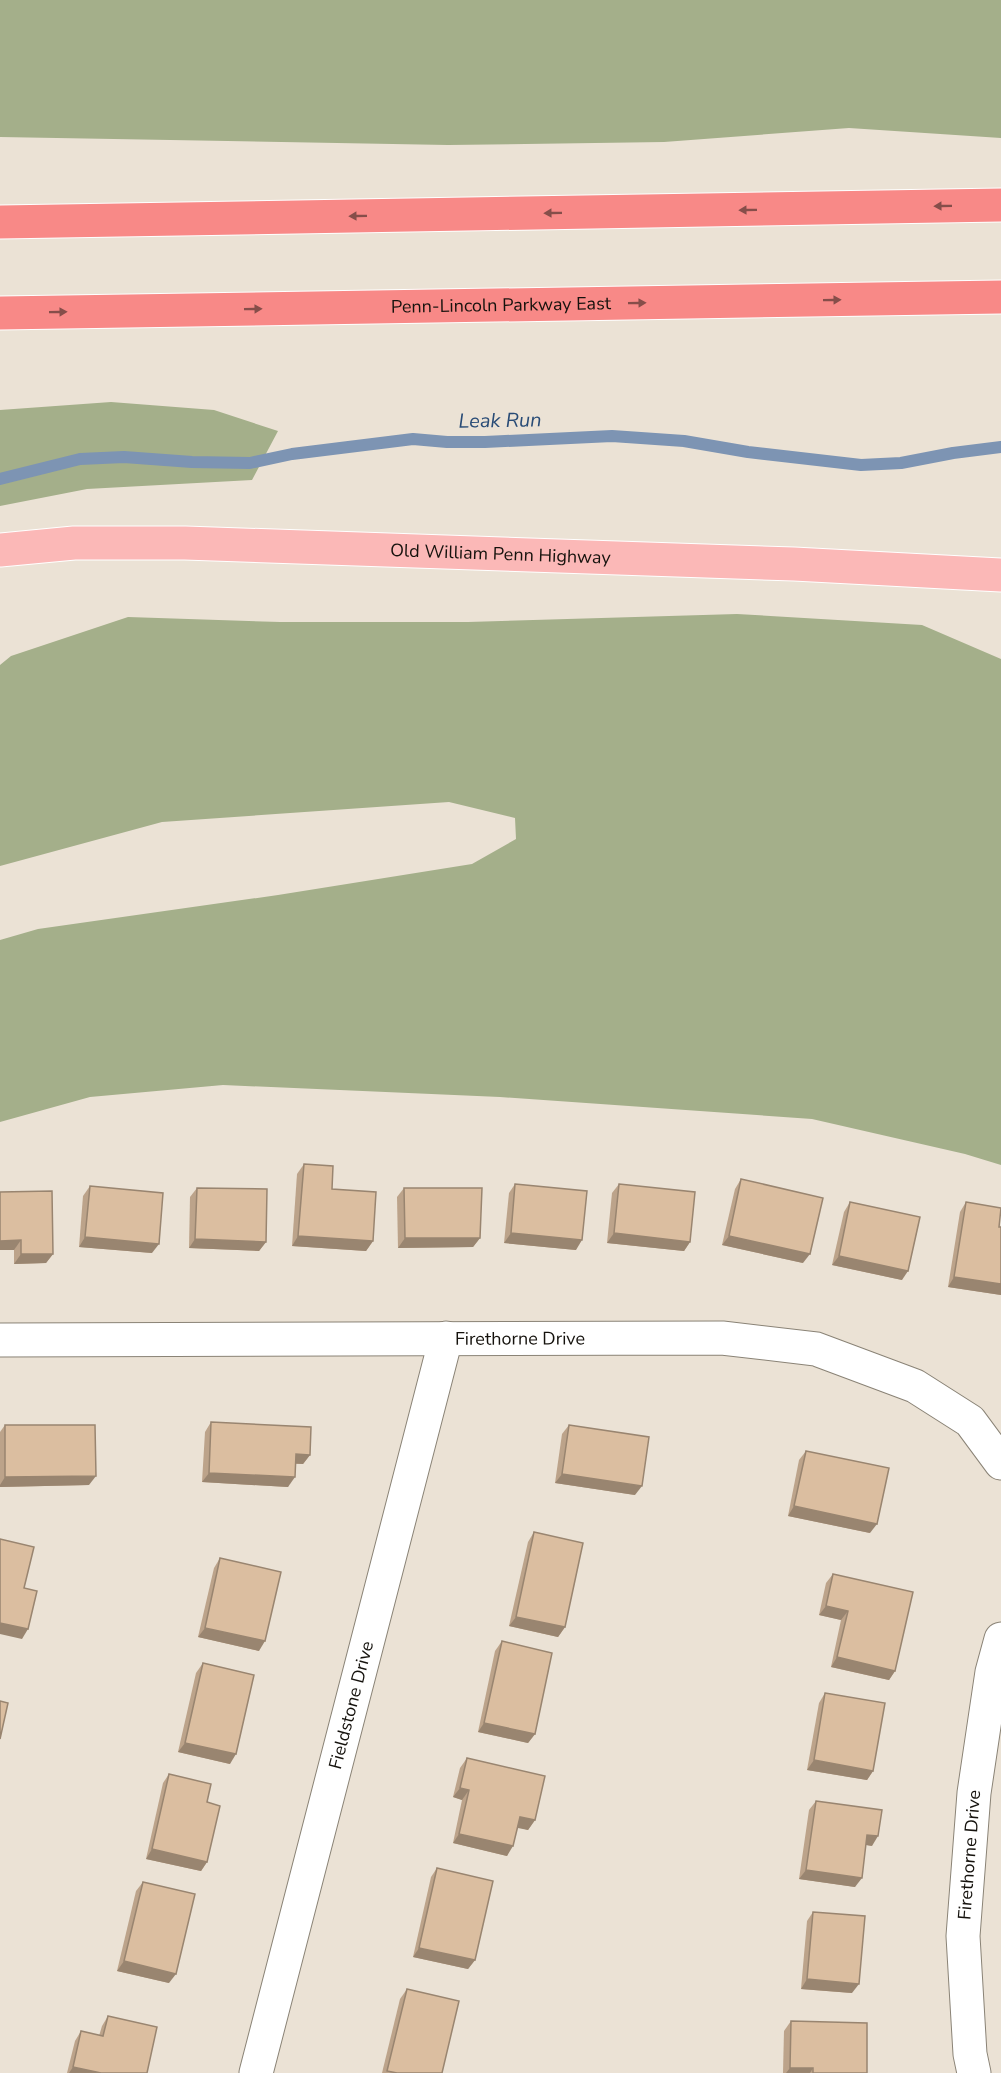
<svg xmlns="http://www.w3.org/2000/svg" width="1001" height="2073" font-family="'Nunito Sans',sans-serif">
  <rect width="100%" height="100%" fill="#ebe2d5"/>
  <g fill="#a4af8a">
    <path d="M 0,0 L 1001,0 L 1001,138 L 849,128 L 664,142 L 448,145 L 0,137 Z"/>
    <path d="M 111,402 L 214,410 L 278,431 L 252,480 L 87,489 L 0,506 L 0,410 Z"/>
    <path d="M 737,614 L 922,625 L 1001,659 L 1001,1165 L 965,1154 L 812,1119 L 500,1097 L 223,1085 L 90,1097 L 0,1122 L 0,940 L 38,929 L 278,895 L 472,864 L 516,839 L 515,818 L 449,802 L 162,822 L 0,866 L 0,665 L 11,656 L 128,617 L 280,622 L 468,622 Z"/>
  </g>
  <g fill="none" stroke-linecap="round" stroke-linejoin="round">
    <path stroke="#7d94b3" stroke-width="12" d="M 0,479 L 80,459 L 124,457 L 192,462 L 250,463 L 292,454 L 413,439 L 447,442 L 485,442 L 612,436 L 684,441 L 748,452 L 861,465 L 901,463 L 953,453 L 1001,447"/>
    <g stroke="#8a8376" stroke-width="35">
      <g id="minor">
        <path id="s1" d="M 0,1340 L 722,1338 L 816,1349 L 915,1386 L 970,1421 L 1001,1463"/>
        <path id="s2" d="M 256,2073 L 446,1338"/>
        <path id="s3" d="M 974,2073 L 970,2054 L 963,1936 L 974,1793 L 992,1672 L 1001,1639"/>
      </g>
    </g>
    <g stroke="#fff" stroke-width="35">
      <g id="major">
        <path id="s4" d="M 0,550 L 74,543 L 185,543 L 794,564 L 1001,575"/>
      </g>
    </g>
    <g stroke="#fff" stroke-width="35">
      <g id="highway">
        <path d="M 0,222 L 1001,205"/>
        <path id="s5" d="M 0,313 L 1001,297"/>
      </g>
    </g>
    <use href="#minor" stroke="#fff" stroke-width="33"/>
    <use href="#major" stroke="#fbb8b7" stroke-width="33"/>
    <use href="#highway" stroke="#f88987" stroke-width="33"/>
  </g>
  <g fill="#bca38a">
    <path d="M 304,1164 L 332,1189 L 373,1241 L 366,1251 L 292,1246 L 297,1174 Z"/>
    <path d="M 741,1179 L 803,1263 L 722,1245 L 735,1189 Z"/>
    <path d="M 515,1184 L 576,1250 L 504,1243 L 509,1193 Z"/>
    <path d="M 619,1184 L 690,1242 L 684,1251 L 607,1243 L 612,1193 Z"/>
    <path d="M 90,1186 L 152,1253 L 79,1247 L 83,1196 Z"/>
    <path d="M 197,1188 L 266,1242 L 259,1251 L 189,1248 L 190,1197 Z"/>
    <path d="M 404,1188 L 480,1238 L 473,1247 L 398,1248 L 397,1197 Z"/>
    <path d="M 0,1192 L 53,1254 L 46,1263 L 14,1264 L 14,1250 L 0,1250 Z"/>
    <path d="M 850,1202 L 902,1280 L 832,1265 L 844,1212 Z"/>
    <path d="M 966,1202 L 999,1227 L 1001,1227 L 1001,1295 L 948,1287 L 960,1212 Z"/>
    <path d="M 211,1422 L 310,1455 L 303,1464 L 296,1464 L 288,1487 L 202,1482 L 205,1432 Z"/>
    <path d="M 5,1425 L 89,1485 L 0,1487 L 0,1432 Z"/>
    <path d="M 569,1425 L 635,1495 L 555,1483 L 562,1434 Z"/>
    <path d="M 806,1451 L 870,1533 L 788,1516 L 799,1460 Z"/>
    <path d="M 534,1532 L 565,1627 L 558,1637 L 509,1626 L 528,1542 Z"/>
    <path d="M 220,1558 L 259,1651 L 198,1637 L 214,1568 Z"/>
    <path d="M 833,1574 L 895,1671 L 889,1680 L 831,1667 L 841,1620 L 819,1615 L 826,1583 Z"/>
    <path d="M 502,1641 L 535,1734 L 528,1743 L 478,1732 L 495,1651 Z"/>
    <path d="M 203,1663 L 230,1764 L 178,1752 L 196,1673 Z"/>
    <path d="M 825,1693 L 873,1771 L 867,1780 L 807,1770 L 819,1703 Z"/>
    <path d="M 467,1758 L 535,1820 L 528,1830 L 518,1827 L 507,1856 L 453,1843 L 462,1800 L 453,1797 L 460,1768 Z"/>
    <path d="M 169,1774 L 207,1802 L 207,1862 L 201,1871 L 146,1859 L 163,1783 Z"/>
    <path d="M 816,1801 L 872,1846 L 866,1845 L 855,1887 L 799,1879 L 809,1810 Z"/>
    <path d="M 437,1868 L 475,1960 L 468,1969 L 413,1957 L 431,1877 Z"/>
    <path d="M 143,1882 L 169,1983 L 117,1971 L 136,1891 Z"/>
    <path d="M 813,1912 L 852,1993 L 801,1989 L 807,1921 Z"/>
    <path d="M 407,1989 L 442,2073 L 382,2073 L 400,1999 Z"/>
    <path d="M 108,2016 L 147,2073 L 67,2073 L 75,2041 L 81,2031 L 99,2036 L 102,2026 Z"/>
    <path d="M 791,2021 L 867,2073 L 783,2073 L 784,2031 Z"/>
  </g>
  <g fill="#998570">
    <path d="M 511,1233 L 582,1240 L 576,1250 L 504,1243 Z"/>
    <path d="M 614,1233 L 690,1242 L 684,1251 L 607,1243 Z"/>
    <path d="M 298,1236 L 373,1241 L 366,1251 L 292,1246 Z"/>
    <path d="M 729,1236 L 810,1254 L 803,1263 L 722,1245 Z"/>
    <path d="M 85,1237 L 159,1244 L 152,1253 L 79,1247 Z"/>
    <path d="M 405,1238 L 480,1238 L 473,1247 L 398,1248 Z"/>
    <path d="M 195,1239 L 266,1242 L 259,1251 L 189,1248 Z"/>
    <path d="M 21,1240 L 14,1250 L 0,1250 L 0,1241 Z"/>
    <path d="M 21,1254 L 53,1254 L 46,1263 L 14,1264 Z"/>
    <path d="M 839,1256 L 908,1271 L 902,1280 L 832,1265 Z"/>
    <path d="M 954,1277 L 1001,1284 L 1001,1295 L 948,1287 Z"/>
    <path d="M 296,1454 L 310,1455 L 303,1464 L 290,1463 Z"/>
    <path d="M 209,1473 L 295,1477 L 288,1487 L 202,1482 Z"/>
    <path d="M 562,1474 L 642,1486 L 635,1495 L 555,1483 Z"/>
    <path d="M 96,1476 L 89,1485 L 0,1487 L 0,1485 L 5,1477 Z"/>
    <path d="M 794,1506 L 877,1524 L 870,1533 L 788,1516 Z"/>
    <path d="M 826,1606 L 848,1611 L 841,1620 L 819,1615 Z"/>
    <path d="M 516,1617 L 565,1627 L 558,1637 L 509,1626 Z"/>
    <path d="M 0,1623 L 28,1629 L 22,1639 L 0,1634 Z"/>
    <path d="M 205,1628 L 265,1641 L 259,1651 L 198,1637 Z"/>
    <path d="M 837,1657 L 895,1671 L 889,1680 L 831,1667 Z"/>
    <path d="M 484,1723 L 535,1734 L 528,1743 L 478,1732 Z"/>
    <path d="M 185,1743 L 236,1754 L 230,1764 L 178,1752 Z"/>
    <path d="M 814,1760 L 873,1771 L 867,1780 L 807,1770 Z"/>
    <path d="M 460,1788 L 469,1790 L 462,1800 L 453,1797 Z"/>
    <path d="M 520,1817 L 535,1820 L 528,1830 L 513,1827 Z"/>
    <path d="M 459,1834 L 513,1846 L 507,1856 L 453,1843 Z"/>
    <path d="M 867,1835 L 878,1836 L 872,1846 L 861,1844 Z"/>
    <path d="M 152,1849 L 207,1862 L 201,1871 L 146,1859 Z"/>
    <path d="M 806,1870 L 862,1878 L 855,1887 L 799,1879 Z"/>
    <path d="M 419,1948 L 475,1960 L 468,1969 L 413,1957 Z"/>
    <path d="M 124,1961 L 176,1974 L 169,1983 L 117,1971 Z"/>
    <path d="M 807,1979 L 859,1984 L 852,1993 L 801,1989 Z"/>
    <path d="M 73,2067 L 101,2073 L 69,2073 Z"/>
    <path d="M 790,2068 L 813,2068 L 810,2073 L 786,2073 Z"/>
  </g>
  <g fill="#dbbea0" stroke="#998570" stroke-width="1.5">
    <path d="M 304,1164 L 333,1166 L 332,1189 L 376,1192 L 373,1241 L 298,1236 Z"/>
    <path d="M 741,1179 L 823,1198 L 810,1254 L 729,1236 Z"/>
    <path d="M 515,1184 L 587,1191 L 582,1240 L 511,1233 Z"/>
    <path d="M 619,1184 L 695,1192 L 690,1242 L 614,1233 Z"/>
    <path d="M 90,1186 L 163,1193 L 159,1244 L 85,1237 Z"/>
    <path d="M 197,1188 L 267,1189 L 266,1242 L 195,1239 Z"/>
    <path d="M 404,1188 L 482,1188 L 480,1238 L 405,1238 Z"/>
    <path d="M 52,1191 L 53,1254 L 21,1254 L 21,1240 L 0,1241 L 0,1192 Z"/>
    <path d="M 850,1202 L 920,1217 L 908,1271 L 839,1256 Z"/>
    <path d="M 966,1202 L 1001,1208 L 999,1227 L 1001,1227 L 1001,1284 L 954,1277 Z"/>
    <path d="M 211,1422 L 311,1427 L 310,1455 L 296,1454 L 295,1477 L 209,1473 Z"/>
    <path d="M 5,1425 L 95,1425 L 96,1476 L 5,1477 Z"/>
    <path d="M 569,1425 L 649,1437 L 642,1486 L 562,1474 Z"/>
    <path d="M 806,1451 L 889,1468 L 877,1524 L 794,1506 Z"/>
    <path d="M 534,1532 L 583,1543 L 565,1627 L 516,1617 Z"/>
    <path d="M 0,1539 L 34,1547 L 24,1588 L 37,1591 L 28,1629 L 0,1623 Z"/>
    <path d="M 220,1558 L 281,1572 L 265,1641 L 205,1628 Z"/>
    <path d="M 833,1574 L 913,1592 L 895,1671 L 837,1657 L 848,1611 L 826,1606 Z"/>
    <path d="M 502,1641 L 552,1653 L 535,1734 L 484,1723 Z"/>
    <path d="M 203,1663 L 254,1675 L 236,1754 L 185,1743 Z"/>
    <path d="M 825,1693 L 885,1703 L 873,1771 L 814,1760 Z"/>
    <path d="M 0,1701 L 8,1703 L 0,1739 Z"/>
    <path d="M 467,1758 L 545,1776 L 535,1820 L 520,1817 L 513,1846 L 459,1834 L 469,1790 L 460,1788 Z"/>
    <path d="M 169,1774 L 211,1784 L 207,1802 L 220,1806 L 207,1862 L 152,1849 Z"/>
    <path d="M 816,1801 L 882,1810 L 878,1836 L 867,1835 L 862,1878 L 806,1870 Z"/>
    <path d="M 437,1868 L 493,1881 L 475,1960 L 419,1948 Z"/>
    <path d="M 143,1882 L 195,1894 L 176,1974 L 124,1961 Z"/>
    <path d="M 813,1912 L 865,1916 L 859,1984 L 807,1979 Z"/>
    <path d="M 407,1989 L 459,2001 L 442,2073 L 397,2073 L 387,2071 Z"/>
    <path d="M 108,2016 L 157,2027 L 147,2073 L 101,2073 L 73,2067 L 81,2031 L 103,2036 Z"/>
    <path d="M 791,2021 L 867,2023 L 867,2073 L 813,2073 L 813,2068 L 790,2068 Z"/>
  </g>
  <defs><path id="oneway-solid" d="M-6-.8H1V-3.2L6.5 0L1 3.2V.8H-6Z" transform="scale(1.5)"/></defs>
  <g fill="#864e4a">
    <use href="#oneway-solid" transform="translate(943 206) rotate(179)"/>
    <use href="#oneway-solid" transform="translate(748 210) rotate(179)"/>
    <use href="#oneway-solid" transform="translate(553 213) rotate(179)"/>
    <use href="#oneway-solid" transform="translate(358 216) rotate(179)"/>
    <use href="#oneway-solid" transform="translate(832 300) rotate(-1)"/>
    <use href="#oneway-solid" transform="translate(637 303) rotate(-1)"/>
    <use href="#oneway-solid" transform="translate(253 309) rotate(-1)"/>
    <use href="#oneway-solid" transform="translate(58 312) rotate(-1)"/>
  </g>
  <g text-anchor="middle" stroke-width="5" stroke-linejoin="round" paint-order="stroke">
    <g font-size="18" fill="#15120d" stroke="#ebe2d5">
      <text dy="6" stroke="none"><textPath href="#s5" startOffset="501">Penn-Lincoln Parkway East</textPath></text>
      <text dy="6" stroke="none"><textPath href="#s4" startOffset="501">Old William Penn Highway</textPath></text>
      <text dy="6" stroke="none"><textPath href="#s1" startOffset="520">Firethorne Drive</textPath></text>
      <text dy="6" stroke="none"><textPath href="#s2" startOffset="380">Fieldstone Drive</textPath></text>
      <text dy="6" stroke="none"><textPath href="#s3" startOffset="219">Firethorne Drive</textPath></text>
    </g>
    <g font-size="20" font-style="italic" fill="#284b76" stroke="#ebe2d5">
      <text transform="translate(500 420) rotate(-1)" y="7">Leak Run</text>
    </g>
  </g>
</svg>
